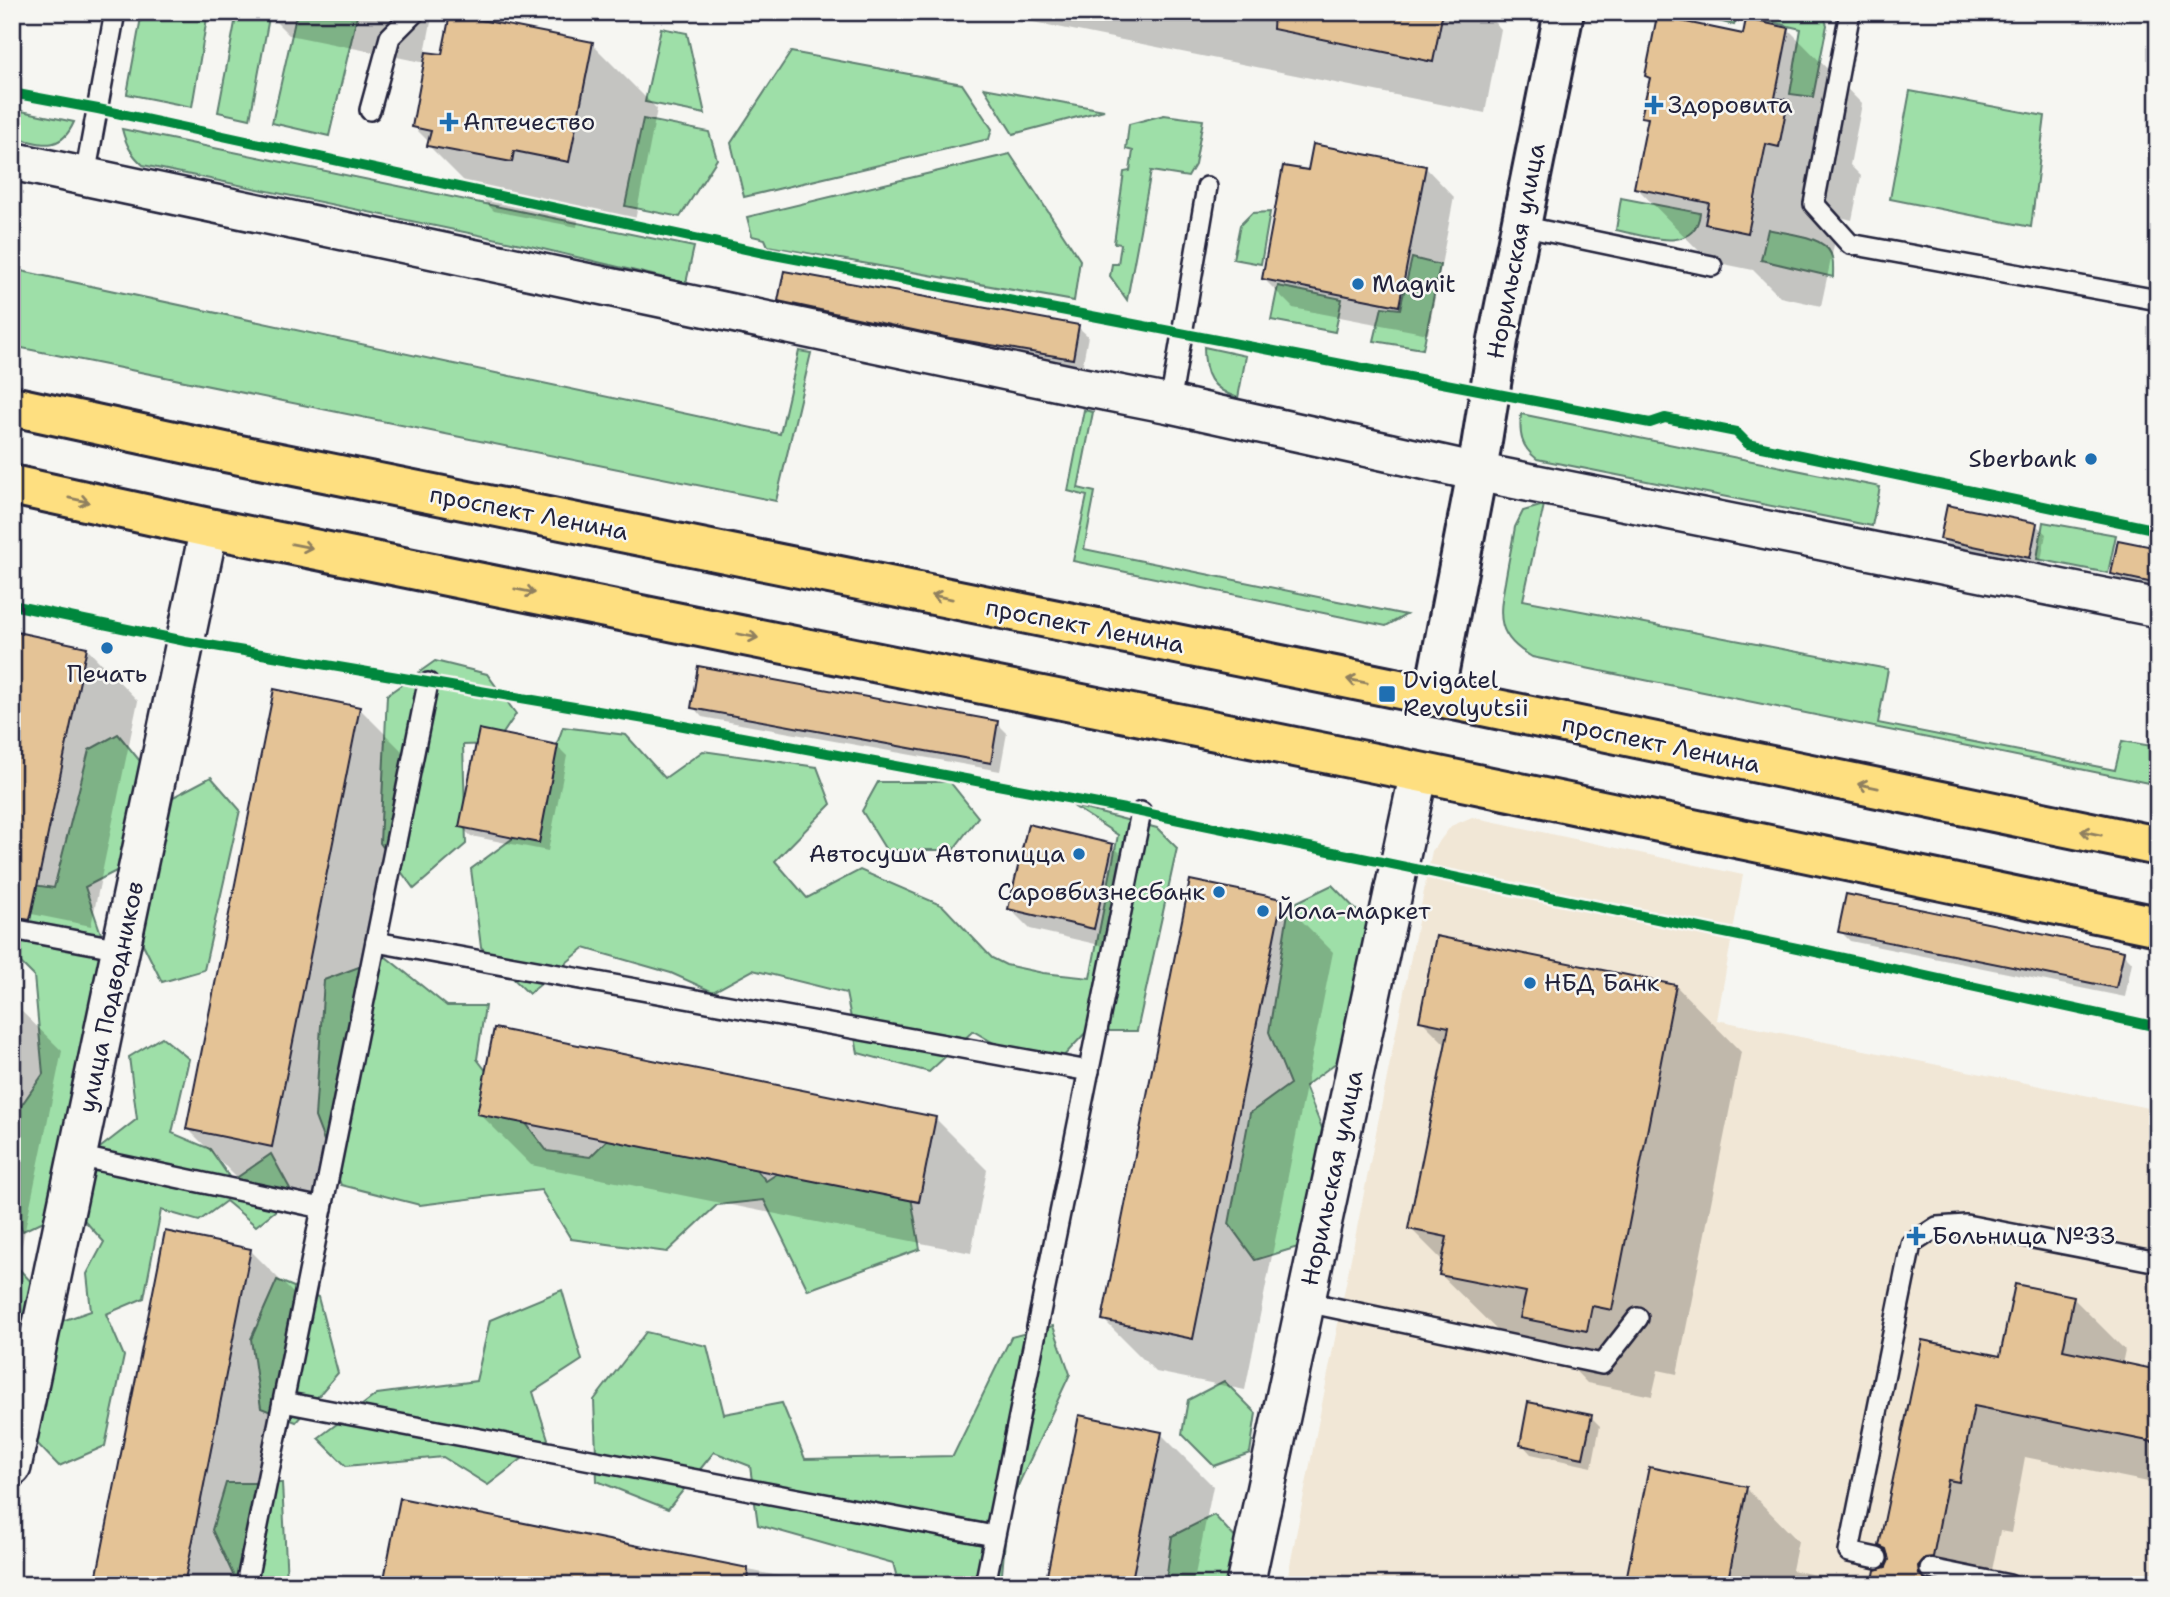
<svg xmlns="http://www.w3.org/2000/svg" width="2170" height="1597" font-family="'Shantell Sans',sans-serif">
  <rect width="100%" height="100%" fill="#f6f6f2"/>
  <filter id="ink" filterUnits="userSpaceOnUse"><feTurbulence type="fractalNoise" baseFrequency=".0143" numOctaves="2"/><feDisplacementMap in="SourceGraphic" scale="14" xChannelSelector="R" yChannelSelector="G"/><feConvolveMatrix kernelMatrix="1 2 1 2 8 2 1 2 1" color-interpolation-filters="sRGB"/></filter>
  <g filter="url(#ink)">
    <path fill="#f1e7d6" d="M 1472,817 L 1743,875 L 1717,1020 L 2158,1110 L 2158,1585 L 1286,1585 L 1432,851 L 1451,826 Z"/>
    <g fill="#9edfa8" stroke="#608072" stroke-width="2">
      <path d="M 142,12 L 208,12 L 192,107 L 127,94 Z"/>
      <path d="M 237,12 L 270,12 L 250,119 L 218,112 Z"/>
      <path d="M 297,12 L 358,12 L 329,136 L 272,123 Z"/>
      <path d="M 1699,12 L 1822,12 L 1827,25 L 1813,97 L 1790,94 L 1801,29 L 1738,14 L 1734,25 L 1699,16 Z"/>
      <path d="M 661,28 L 687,33 L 705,114 L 645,102 Z"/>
      <path d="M 791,52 L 962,84 L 992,129 L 989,139 L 744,197 L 731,143 Z"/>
      <path d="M 984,88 L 1104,110 L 1013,134 Z"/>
      <path d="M 1910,91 L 2045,116 L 2031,227 L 1890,199 Z"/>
      <path d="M 12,109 L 74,122 C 60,154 40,143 12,137 Z"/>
      <path d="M 1164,115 L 1203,120 L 1195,165 L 1188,177 L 1151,171 L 1127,300 L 1110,276 L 1112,264 L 1118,264 L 1121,244 L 1114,243 L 1124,172 L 1130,171 L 1133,151 L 1126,149 L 1129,124 Z"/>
      <path d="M 643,119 L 709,132 L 717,159 L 680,217 L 625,206 Z"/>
      <path d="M 122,129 L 694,247 L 686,283 L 526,245 L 143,165 C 131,154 126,145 122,129 Z"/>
      <path d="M 1010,154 L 1080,260 L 1074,301 L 768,246 L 765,239 L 752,236 L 747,217 Z"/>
      <path d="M 1621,198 L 1700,213 C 1695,256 1643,235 1616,230 Z"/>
      <path d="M 1270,212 L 1261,264 L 1233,259 L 1240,225 L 1252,213 Z"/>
      <path d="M 1768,229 C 1786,234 1823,235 1831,254 C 1834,261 1833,269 1833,277 L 1761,260 Z"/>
      <path d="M 1412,258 L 1440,265 L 1423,349 L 1374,341 L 1382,307 L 1400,309 Z"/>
      <path d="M 12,269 L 780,434 L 799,351 L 811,353 L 776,501 L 12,346 Z"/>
      <path d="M 1278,286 L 1342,299 L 1335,332 L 1271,320 Z"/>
      <path d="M 1204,347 L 1246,356 L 1238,398 C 1211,389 1204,375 1204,347 Z"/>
      <path d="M 1084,410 L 1093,412 L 1078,488 L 1095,492 L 1084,549 L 1406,615 L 1386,626 L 1073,561 L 1087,496 L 1068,491 Z"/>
      <path d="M 1521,414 L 1880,487 L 1872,526 L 1537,459 C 1521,447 1519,434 1521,414 Z"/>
      <path d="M 1544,505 L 1523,600 L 1888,669 L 1878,723 L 2115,770 L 2122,741 L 2158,747 L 2158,785 L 1532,657 C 1497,637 1498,618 1505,582 C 1508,563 1512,545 1515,527 L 1523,511 Z"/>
      <path d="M 2043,522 L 2116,535 L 2108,573 L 2037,559 Z"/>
      <path d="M 435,661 L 487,674 L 516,714 L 496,744 L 463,745 L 466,844 L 414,889 L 380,843 L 387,695 Z"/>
      <path d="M 563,727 L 626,735 L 665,778 L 703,751 L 817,767 L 831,804 L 775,861 L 807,898 L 860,870 L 943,906 L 992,958 L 1006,965 L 1043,973 L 1090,978 L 1118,835 L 1073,806 L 1157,828 L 1177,848 L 1137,1031 L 1087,1031 L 1047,1074 L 973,1031 L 929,1072 L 858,1053 L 846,993 L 753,970 L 713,992 L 671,973 L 584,948 L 529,994 L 481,947 L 471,869 L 527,828 Z"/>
      <path d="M 118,734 L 144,766 L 126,866 L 85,887 L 111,963 L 58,1214 L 23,1231 L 12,1214 L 12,1119 L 43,1074 L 34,976 L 12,954 L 12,882 L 54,888 L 89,750 Z"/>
      <path d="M 211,777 L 240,810 L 204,970 L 162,982 L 137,932 L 160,804 Z"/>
      <path d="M 878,782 L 950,782 L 978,817 L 953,850 L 886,850 L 862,811 Z"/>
      <path d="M 1332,885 L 1367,921 L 1341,1059 L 1305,1086 L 1324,1133 L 1298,1247 L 1255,1260 L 1229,1224 L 1250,1113 L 1290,1084 L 1269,1032 L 1289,906 Z"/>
      <path d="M 386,957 L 447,1006 L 485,1006 L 477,1059 L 547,1151 L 590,1157 L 627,1120 L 736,1146 L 766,1181 L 835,1136 L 903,1151 L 920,1249 L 808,1290 L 764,1200 L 717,1205 L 667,1252 L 571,1239 L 541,1190 L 420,1205 L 341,1185 L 315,1117 L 324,980 Z"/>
      <path d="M 162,1037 L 189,1059 L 172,1133 L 210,1149 L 232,1181 L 271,1154 L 294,1196 L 256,1226 L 226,1201 L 199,1221 L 161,1210 L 144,1298 L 106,1314 L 124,1356 L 105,1446 L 59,1466 L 30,1436 L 56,1323 L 91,1311 L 87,1274 L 104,1242 L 76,1211 L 92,1154 L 137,1119 L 129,1057 Z"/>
      <path d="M 17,1267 L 40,1291 L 12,1380 L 12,1271 Z"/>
      <path d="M 277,1280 L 318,1297 L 338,1373 L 296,1422 L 261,1408 L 251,1339 Z"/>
      <path d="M 562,1290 L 582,1360 L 533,1392 L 548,1439 L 488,1485 L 443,1457 L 346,1466 L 318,1438 L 377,1394 L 476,1381 L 490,1320 Z"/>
      <path d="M 1053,1326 L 1070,1374 L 1008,1507 L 1001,1585 L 899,1585 L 893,1563 L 758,1525 L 750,1466 L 714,1452 L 668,1509 L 597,1481 L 594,1400 L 646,1332 L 707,1346 L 724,1414 L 782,1403 L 805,1459 L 953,1456 L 1011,1337 Z"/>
      <path d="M 1224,1381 L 1256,1413 L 1250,1453 L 1214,1466 L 1182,1434 L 1188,1400 Z"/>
      <path d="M 226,1483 L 282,1483 L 287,1581 L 296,1585 L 238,1585 L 212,1530 Z"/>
      <path d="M 1214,1515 L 1240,1543 L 1234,1585 L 1167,1585 L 1166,1581 L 1172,1536 Z"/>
    </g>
    <g fill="#0003">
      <path d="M 266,12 L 433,12 L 425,53 L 443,56 L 592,44 L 657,109 L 634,226 L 579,215 L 577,227 L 494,211 L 429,146 L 430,143 L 414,127 L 426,63 L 289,35 Z"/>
      <path d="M 983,12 L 1484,12 L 1501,29 L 1485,113 Z"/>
      <path d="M 1789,30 L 1862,104 L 1850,165 L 1861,176 L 1852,220 L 1840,217 L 1821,306 L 1780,297 L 1753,270 L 1709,261 L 1636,187 L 1649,122 L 1643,116 L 1651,80 L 1647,76 L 1745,36 Z"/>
      <path d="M 1425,167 L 1454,197 L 1428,334 L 1293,308 L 1264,279 L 1309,172 Z"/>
      <path d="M 780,301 L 1078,327 L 1088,336 L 1082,368 L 961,347 L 790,310 Z"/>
      <path d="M 2036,525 L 2046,534 L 2040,566 L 1951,548 L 1942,538 Z"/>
      <path d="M 2158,550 L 2158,590 L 2122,583 L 2112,574 Z"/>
      <path d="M 86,648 L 138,701 L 91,926 L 12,910 Z"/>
      <path d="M 693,707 L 997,723 L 1007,733 L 1000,771 L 702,717 Z"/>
      <path d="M 359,708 L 411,760 L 323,1198 L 240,1181 L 188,1129 Z"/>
      <path d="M 557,746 L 567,756 L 548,851 L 471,836 L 461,827 Z"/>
      <path d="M 1112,845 L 1132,865 L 1113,948 L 1030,929 L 1010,909 Z"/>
      <path d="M 1281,900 L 1333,952 L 1245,1390 L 1156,1372 L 1104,1320 Z"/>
      <path d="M 1840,931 L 2123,953 L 2132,962 L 2125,997 L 1850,941 Z"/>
      <path d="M 1676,986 L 1741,1052 L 1677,1374 L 1658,1370 L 1652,1396 L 1587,1383 L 1554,1349 L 1507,1340 L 1441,1275 L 1444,1262 L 1410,1228 L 1447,1046 L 1421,1020 Z"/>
      <path d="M 12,1002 L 62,1051 L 12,1293 Z"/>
      <path d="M 479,1113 L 935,1118 L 987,1170 L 971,1253 L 531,1165 Z"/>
      <path d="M 250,1250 L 302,1302 L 246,1585 L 97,1585 Z"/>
      <path d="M 2073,1298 L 2125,1350 L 2122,1364 L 2150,1370 L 2158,1333 L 2158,1484 L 2025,1457 L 2011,1533 L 2000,1531 L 1989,1585 L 1874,1585 L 1891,1560 L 1889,1553 L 1881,1545 L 2002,1358 Z"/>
      <path d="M 1591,1417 L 1600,1426 L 1592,1467 L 1531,1454 L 1522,1444 Z"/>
      <path d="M 1161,1434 L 1213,1486 L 1193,1585 L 1046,1585 Z"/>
      <path d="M 1746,1488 L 1798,1541 L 1792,1570 L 1862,1585 L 1627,1585 Z"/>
      <path d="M 401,1500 L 823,1585 L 392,1585 L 386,1578 Z"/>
    </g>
    <g fill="#e4c396" stroke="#22223b" stroke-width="2">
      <path d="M 1274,12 L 1443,12 L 1433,62 L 1273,29 Z"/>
      <path d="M 450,14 L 593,42 L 569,162 L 514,151 L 512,162 L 427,146 L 431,131 L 412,127 L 426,52 L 442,54 Z"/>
      <path d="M 1657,16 L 1743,34 L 1746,19 L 1789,28 L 1775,98 L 1788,100 L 1779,147 L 1766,144 L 1748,233 L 1705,224 L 1709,203 L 1634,188 L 1648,118 L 1641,117 L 1650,78 L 1645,76 Z"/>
      <path d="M 1313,144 L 1426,166 L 1399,306 L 1262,279 L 1283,166 L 1308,170 Z"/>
      <path d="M 784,271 L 1079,325 L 1073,359 L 950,338 L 778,301 Z"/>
      <path d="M 1947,505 L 2037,523 L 2030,558 L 1940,539 Z"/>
      <path d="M 2118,540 L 2158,548 L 2158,584 L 2111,574 Z"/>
      <path d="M 12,631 L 87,647 L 30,920 L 12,917 Z"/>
      <path d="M 698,666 L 998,721 L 991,763 L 691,708 Z"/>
      <path d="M 274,689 L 360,707 L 272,1147 L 186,1129 Z"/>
      <path d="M 479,729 L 558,745 L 539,843 L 459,827 Z"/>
      <path d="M 1028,824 L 1113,844 L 1094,929 L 1008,909 Z"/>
      <path d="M 1190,880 L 1282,899 L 1193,1339 L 1102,1320 Z"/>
      <path d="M 1846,894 L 2124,951 L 2116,988 L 1838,932 Z"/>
      <path d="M 1436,936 L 1676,985 L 1612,1310 L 1592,1306 L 1587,1331 L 1520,1318 L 1526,1292 L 1439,1275 L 1447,1237 L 1408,1229 L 1449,1027 L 1419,1021 Z"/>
      <path d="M 494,1028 L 936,1117 L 919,1202 L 477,1114 Z"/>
      <path d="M 165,1231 L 251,1249 L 184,1585 L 95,1585 Z"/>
      <path d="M 2015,1284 L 2074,1296 L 2063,1350 L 2158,1370 L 2158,1443 L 1974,1406 L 1959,1482 L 1948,1480 L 1933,1557 L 1925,1558 L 1918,1566 L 1919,1574 L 1928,1581 L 1927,1585 L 1872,1585 L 1875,1570 L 1886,1567 L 1889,1560 L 1886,1549 L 1879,1546 L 1922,1340 L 2000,1356 Z"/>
      <path d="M 1528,1402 L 1592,1415 L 1583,1458 L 1520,1445 Z"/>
      <path d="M 1079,1415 L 1162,1432 L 1131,1585 L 1045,1585 Z"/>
      <path d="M 1649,1467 L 1747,1487 L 1727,1585 L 1625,1585 Z"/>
      <path d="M 400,1498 L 748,1568 L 747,1585 L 413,1585 L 384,1579 Z"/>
    </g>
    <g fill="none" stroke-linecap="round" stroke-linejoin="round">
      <g stroke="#22223b" stroke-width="24">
        <g id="service">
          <path d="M 1850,12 L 1814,204 L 1850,244 L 2158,300"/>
          <path d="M 370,110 L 390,37 L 415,12"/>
          <path d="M 85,176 L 115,12"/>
          <path d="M 1521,226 L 1712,266"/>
          <path d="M 1170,404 L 1207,187"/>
          <path d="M 12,929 L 121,949"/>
          <path d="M 376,942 L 1089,1071"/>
          <path d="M 77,1156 L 322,1208"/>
          <path d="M 1306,1302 L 1602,1364 L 1638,1318"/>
          <path d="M 283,1402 L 994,1536"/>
          <path d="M 1877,1558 L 1849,1552 L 1911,1244 L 1937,1227 L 1966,1225 L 2158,1262"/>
          <path d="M 1930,1569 L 2009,1585"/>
          <path d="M 246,1585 L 428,683"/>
          <path d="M 985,1585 L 1141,812"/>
        </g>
      </g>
      <g stroke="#22223b" stroke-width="42">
        <g id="minor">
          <path d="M 12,161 L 1078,386 L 1170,404 L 1477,472 L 2158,608"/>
          <path d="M 12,1467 L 209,528"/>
          <path d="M 1245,1585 L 1419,772"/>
        </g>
      </g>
      <g stroke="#22223b" stroke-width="44">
        <path id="tertiary" d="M 1434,696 L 1477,472 L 1498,340 L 1564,12"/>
      </g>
      <g stroke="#22223b" stroke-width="44">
        <g id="primary">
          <path d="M 12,406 L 225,452 L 1434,696 L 2158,846"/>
          <path d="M 12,485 L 209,528 L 1419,772 L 2158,926"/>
        </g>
      </g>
      <use href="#service" stroke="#f6f6f2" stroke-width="19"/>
      <use href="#minor" stroke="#f6f6f2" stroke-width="37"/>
      <use href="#tertiary" stroke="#f6f6f2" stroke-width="38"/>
      <use href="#primary" stroke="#fedf80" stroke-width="38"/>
      <g stroke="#f6f6f2" stroke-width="15">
        <g id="cycleway">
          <path d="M 12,93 L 98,109 L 764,253 L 1650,423 L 1665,418 L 1736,432 L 1748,444 L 2158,530"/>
          <path d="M 12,605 L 185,641 L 657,721 L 1141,812 L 1816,952 L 2158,1027"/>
        </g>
      </g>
      <use href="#cycleway" stroke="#00873e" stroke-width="10"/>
    </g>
    <defs><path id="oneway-shaft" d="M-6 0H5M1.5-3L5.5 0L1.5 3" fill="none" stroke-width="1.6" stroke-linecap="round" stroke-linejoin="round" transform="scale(1.75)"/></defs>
    <g stroke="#90805e">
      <use href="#oneway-shaft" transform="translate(79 500) rotate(12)"/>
      <use href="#oneway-shaft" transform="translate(302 546) rotate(11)"/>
      <use href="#oneway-shaft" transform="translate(525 591) rotate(11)"/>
      <use href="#oneway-shaft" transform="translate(942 597) rotate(-169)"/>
      <use href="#oneway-shaft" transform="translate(748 636) rotate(11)"/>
      <use href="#oneway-shaft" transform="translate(1357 681) rotate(-169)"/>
      <use href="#oneway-shaft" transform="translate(1868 786) rotate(-168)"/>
      <use href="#oneway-shaft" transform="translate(2091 833) rotate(-168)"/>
    </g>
  </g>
  <g fill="#1f6fb2" stroke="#f6f6f2" stroke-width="2.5">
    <path d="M1650.5 94.5h7v7h7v7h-7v7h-7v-7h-7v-7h7z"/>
    <path d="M445.5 111.5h7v7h7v7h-7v7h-7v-7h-7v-7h7z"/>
    <circle cx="1358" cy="284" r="7"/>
    <circle cx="2091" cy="459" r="7"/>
    <circle cx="107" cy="648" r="7"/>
    <rect x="1378" y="685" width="18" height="18" rx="3.5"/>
    <circle cx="1079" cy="854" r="7"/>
    <circle cx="1219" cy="892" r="7"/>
    <circle cx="1263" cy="911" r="7"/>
    <circle cx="1530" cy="983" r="7"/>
    <path d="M1912.5 1225.5h7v7h7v7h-7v7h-7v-7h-7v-7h7z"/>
  </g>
  <g text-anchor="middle" stroke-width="5" stroke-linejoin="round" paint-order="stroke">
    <g font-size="24" fill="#22223b" stroke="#f6f6f2" text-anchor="start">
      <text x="1668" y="113">Здоровита</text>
      <text x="463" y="130">Аптечество</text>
      <text x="1372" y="292">Magnit</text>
      <text x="2077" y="467" text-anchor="end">Sberbank</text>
      <text x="107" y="682" text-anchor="middle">Печать</text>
      <text x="1403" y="688">Dvigatel<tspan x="1403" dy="28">Revolyutsii</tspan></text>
      <text x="1065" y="862" text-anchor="end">Автосуши Автопицца</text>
      <text x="1205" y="900" text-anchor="end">Саровбизнесбанк</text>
      <text x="1277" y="919">Йола-маркет</text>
      <text x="1544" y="991">НБД Банк</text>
      <text x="1932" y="1244">Больница №33</text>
    </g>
    <g font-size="24" fill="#22223b" stroke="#f6f6f2">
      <text transform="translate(1516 251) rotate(-79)" y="8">Норильская улица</text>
      <text transform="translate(529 513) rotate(11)" y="8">проспект Ленина</text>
      <text transform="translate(1085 626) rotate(11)" y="8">проспект Ленина</text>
      <text transform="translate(1661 744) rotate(12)" y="8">проспект Ленина</text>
      <text transform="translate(111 997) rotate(-78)" y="8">улица Подводников</text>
      <text transform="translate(1332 1178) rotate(-78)" y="8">Норильская улица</text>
    </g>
  </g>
  <rect width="2170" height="1597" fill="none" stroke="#f6f6f2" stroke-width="42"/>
  <rect x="21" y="21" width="2128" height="1555" fill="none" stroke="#22223b" stroke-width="2.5" filter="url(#ink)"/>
</svg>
